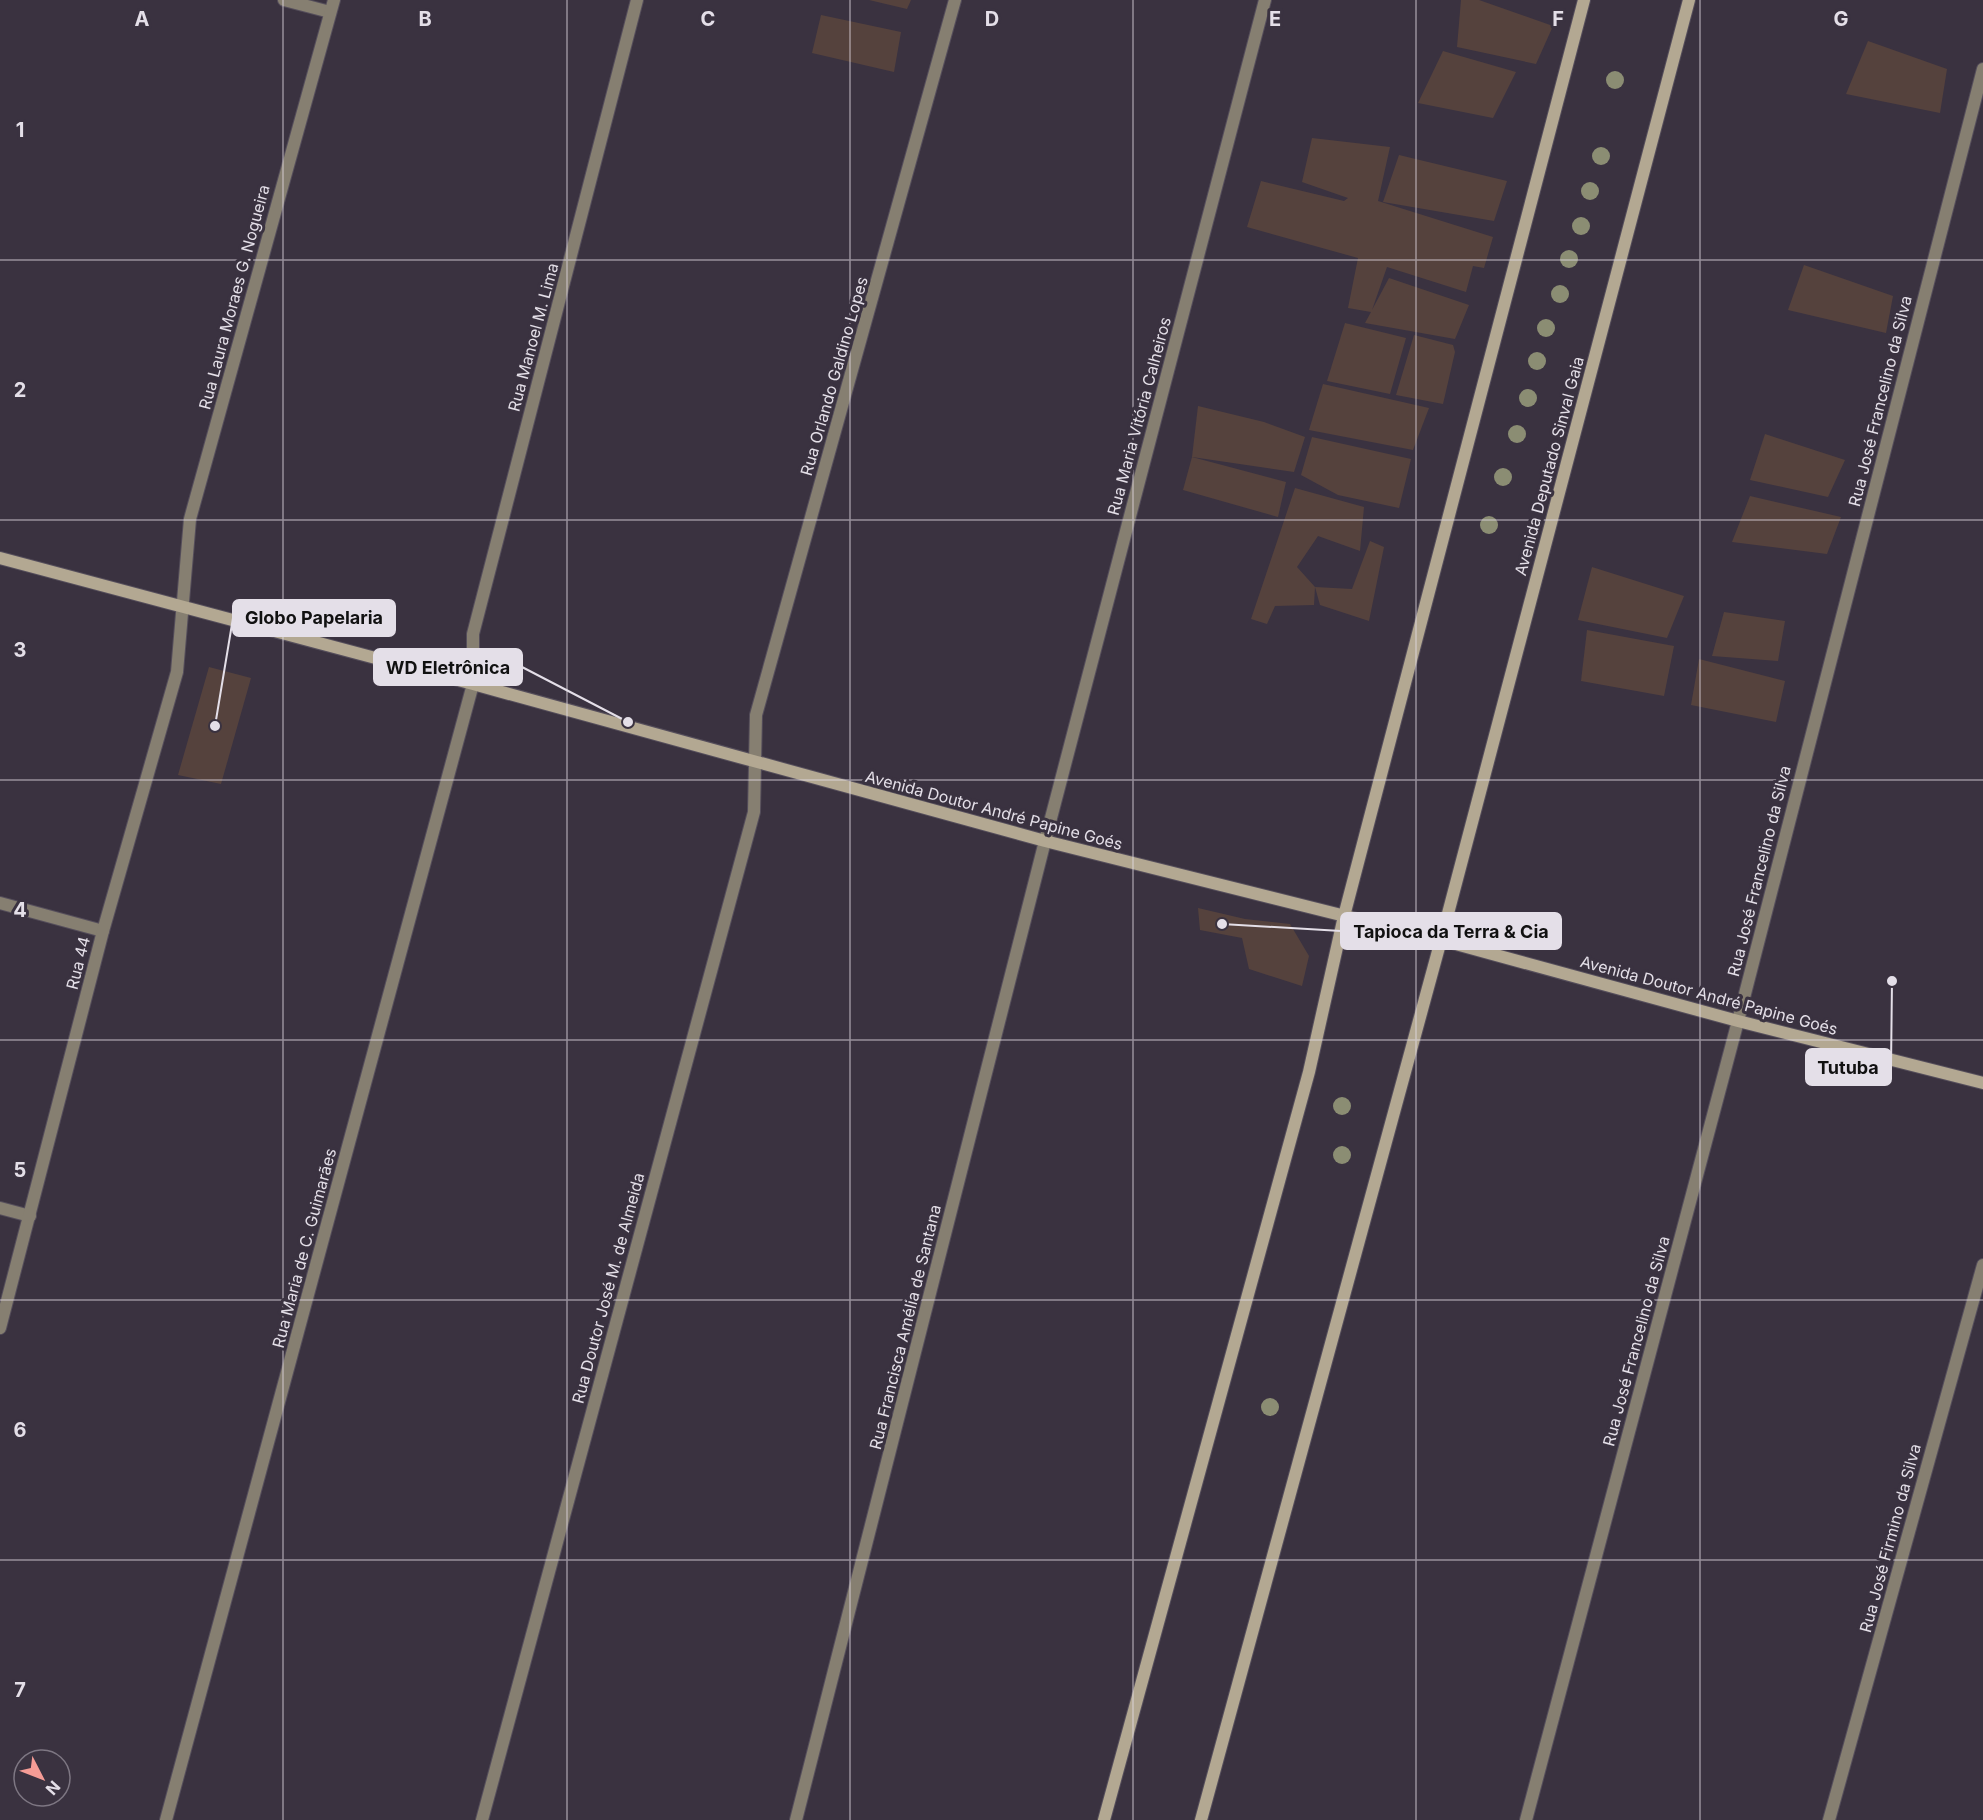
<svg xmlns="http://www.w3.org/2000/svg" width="1983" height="1820" font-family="Inter,sans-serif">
  <rect width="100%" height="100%" fill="#3a3240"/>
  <g fill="#55423d">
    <path d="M 869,0 L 911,0 L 907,9 Z"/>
    <path d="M 1461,0 L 1479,0 L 1553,26 L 1536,64 L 1457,47 Z"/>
    <path d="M 821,15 L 901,32 L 894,72 L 812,53 Z"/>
    <path d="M 1868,41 L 1947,69 L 1940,113 L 1846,94 Z"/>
    <path d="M 1443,51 L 1516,72 L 1493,118 L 1418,103 Z"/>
    <path d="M 1312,138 L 1390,147 L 1378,201 L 1493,237 L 1484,268 L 1473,266 L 1466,292 L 1387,267 L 1372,310 L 1389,278 L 1469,305 L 1455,339 L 1365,323 L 1371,312 L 1348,308 L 1358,258 L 1247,227 L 1261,181 L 1344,201 L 1348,198 L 1302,182 Z"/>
    <path d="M 1399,155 L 1507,181 L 1494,221 L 1383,202 Z"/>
    <path d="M 1804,265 L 1893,296 L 1886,333 L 1788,310 Z"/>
    <path d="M 1345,323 L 1406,338 L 1390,394 L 1327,381 Z"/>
    <path d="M 1414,335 L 1453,345 L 1455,352 L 1443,404 L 1396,395 Z"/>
    <path d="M 1323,384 L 1429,408 L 1413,450 L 1309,430 Z"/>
    <path d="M 1198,406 L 1264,422 L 1305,437 L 1294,472 L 1192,457 Z"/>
    <path d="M 1765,434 L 1845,460 L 1828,497 L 1750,480 Z"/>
    <path d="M 1312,437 L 1411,459 L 1399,508 L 1338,495 L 1301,475 Z"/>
    <path d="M 1192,457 L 1286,482 L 1278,517 L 1183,490 Z"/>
    <path d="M 1295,488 L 1364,507 L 1360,551 L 1318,536 L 1297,567 L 1315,587 L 1314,605 L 1275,606 L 1267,624 L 1251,619 Z"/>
    <path d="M 1750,496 L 1841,517 L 1827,554 L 1732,542 Z"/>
    <path d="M 1370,541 L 1384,547 L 1369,621 L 1320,605 L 1315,587 L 1352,589 Z"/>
    <path d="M 1592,567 L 1684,596 L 1667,638 L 1578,620 Z"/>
    <path d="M 1724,612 L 1785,621 L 1778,661 L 1712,656 Z"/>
    <path d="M 1587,630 L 1674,646 L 1664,696 L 1581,681 Z"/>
    <path d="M 1699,659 L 1785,681 L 1776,722 L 1691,705 Z"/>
    <path d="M 209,667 L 251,678 L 221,784 L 178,775 Z"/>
    <path d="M 1198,908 L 1245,919 L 1290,924 L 1309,956 L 1302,986 L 1249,969 L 1242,938 L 1200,930 Z"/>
  </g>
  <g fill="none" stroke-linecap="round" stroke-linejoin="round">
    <g stroke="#554e5b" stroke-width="14">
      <g id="street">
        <path d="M 284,0 L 330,12"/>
        <path d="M 0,903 L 103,931"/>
        <path d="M 0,1208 L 30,1216"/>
        <path d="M 0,1328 L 103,931 L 177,672 L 190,519 L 334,0"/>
        <path d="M 166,1820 L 473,684 L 473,634 L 637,0"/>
        <path d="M 482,1820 L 754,812 L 756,715 L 955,0"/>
        <path d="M 796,1820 L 1045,841 L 1265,0"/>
        <path d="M 1526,1820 L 1738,1021 L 1983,69"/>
        <path d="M 1829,1820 L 1983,1265"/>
      </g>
    </g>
    <g stroke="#554e5b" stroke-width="14">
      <g id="secondary">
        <path d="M 0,558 L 473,684 L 1045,841 L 1441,940 L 1738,1021 L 1983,1083"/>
        <path d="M 1104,1820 L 1309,1072 L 1344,916 L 1584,0"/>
        <path d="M 1201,1820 L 1441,940 L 1689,0"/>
      </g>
    </g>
    <use href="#street" stroke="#867f71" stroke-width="12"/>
    <use href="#secondary" stroke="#b3a892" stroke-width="12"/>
  </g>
  <g fill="#8b8d73">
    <circle cx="1615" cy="80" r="9"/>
    <circle cx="1601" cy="156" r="9"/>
    <circle cx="1590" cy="191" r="9"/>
    <circle cx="1581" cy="226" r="9"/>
    <circle cx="1569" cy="259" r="9"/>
    <circle cx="1560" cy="294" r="9"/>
    <circle cx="1546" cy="328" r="9"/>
    <circle cx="1537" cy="361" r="9"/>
    <circle cx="1528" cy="398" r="9"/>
    <circle cx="1517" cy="434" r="9"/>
    <circle cx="1503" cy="477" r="9"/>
    <circle cx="1489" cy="525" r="9"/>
    <circle cx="1342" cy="1106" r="9"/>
    <circle cx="1342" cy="1155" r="9"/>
    <circle cx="1270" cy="1407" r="9"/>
  </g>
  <path fill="none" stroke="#e4dfe8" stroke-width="1.5" stroke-opacity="0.55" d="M 283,0 L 283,1820M 567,0 L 567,1820M 850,0 L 850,1820M 1133,0 L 1133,1820M 1416,0 L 1416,1820M 1700,0 L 1700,1820M 0,260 L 1983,260M 0,520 L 1983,520M 0,780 L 1983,780M 0,1040 L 1983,1040M 0,1300 L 1983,1300M 0,1560 L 1983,1560"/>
  <g text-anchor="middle" stroke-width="6" stroke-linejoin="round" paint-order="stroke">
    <g font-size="16" fill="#e4dfe8" stroke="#3a3240">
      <text transform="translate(234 297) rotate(-75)" y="6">Rua Laura Moraes G. Nogueira</text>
      <text transform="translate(533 337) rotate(-75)" y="6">Rua Manoel M. Lima</text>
      <text transform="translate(834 376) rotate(-74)" y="6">Rua Orlando Galdino Lopes</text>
      <text transform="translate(1880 401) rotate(-76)" y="6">Rua José Francelino da Silva</text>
      <text transform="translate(1139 416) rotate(-75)" y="6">Rua Maria Vitória Calheiros</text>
      <text transform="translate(1549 466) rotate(-75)" y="6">Avenida Deputado Sinval Gaia</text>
      <text transform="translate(994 810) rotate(15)" y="6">Avenida Doutor André Papine Goés</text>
      <text transform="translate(1759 871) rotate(-76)" y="6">Rua José Francelino da Silva</text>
      <text transform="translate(78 963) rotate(-76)" y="6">Rua 44</text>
      <text transform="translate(1709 995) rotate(15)" y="6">Avenida Doutor André Papine Goés</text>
      <text transform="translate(304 1248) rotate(-75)" y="6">Rua Maria de C. Guimarães</text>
      <text transform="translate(608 1288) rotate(-75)" y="6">Rua Doutor José M. de Almeida</text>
      <text transform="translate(905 1327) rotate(-76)" y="6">Rua Francisca Amélia de Santana</text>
      <text transform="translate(1636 1341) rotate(-75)" y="6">Rua José Francelino da Silva</text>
      <text transform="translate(1890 1538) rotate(-75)" y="6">Rua José Firmino da Silva</text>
    </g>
  </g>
  <g font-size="20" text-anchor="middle" font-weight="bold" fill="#e4dfe8" stroke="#3a3240" stroke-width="6" stroke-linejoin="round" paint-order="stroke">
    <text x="142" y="26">A</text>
    <text x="425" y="26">B</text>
    <text x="708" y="26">C</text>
    <text x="992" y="26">D</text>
    <text x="1275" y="26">E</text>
    <text x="1558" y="26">F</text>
    <text x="1841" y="26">G</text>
    <text x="20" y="137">1</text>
    <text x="20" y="397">2</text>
    <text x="20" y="657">3</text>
    <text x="20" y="917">4</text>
    <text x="20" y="1177">5</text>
    <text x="20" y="1437">6</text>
    <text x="20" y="1697">7</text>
  </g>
  <path fill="none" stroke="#e4dfe8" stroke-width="2" d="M215 726L233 618M628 722L522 667M1222 924L1341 931M1892 981L1891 1067"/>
  <g fill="#e4dfe8" stroke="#3a3240" stroke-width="2">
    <circle cx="215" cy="726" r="6"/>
    <circle cx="628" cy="722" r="6"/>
    <circle cx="1222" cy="924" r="6"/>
    <circle cx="1892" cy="981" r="6"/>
  </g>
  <g fill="#e4dfe8" stroke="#e4dfe8" stroke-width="2">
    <rect x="233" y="600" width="162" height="36" rx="6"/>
    <rect x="374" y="649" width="148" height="36" rx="6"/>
    <rect x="1341" y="913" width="220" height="36" rx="6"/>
    <rect x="1806" y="1049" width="85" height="36" rx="6"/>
  </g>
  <g font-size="18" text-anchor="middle" font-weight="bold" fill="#111">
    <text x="314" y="624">Globo Papelaria</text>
    <text x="448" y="674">WD Eletrônica</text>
    <text x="1451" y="938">Tapioca da Terra &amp; Cia</text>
    <text x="1848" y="1074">Tutuba</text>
  </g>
  <g transform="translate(42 1778) rotate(132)"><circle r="28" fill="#3a3240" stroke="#7e7783" stroke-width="1.5"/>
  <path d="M0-4.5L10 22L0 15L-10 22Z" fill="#f59c96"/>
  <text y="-9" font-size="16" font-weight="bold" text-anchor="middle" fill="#e4dfe8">N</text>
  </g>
</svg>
